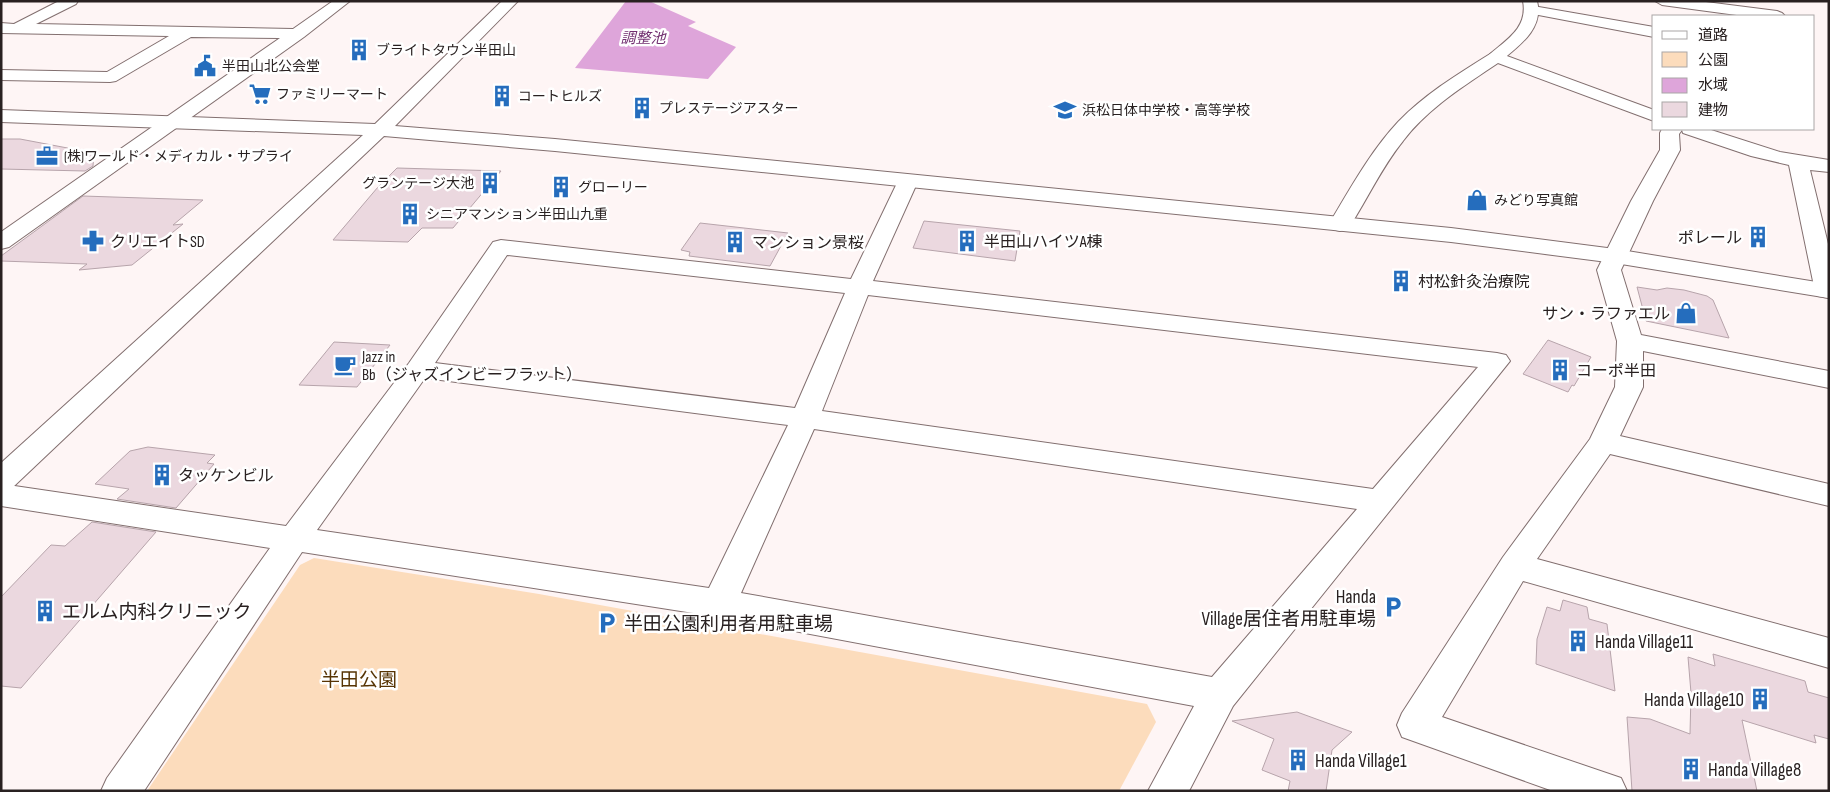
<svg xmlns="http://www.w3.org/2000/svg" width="1830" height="792" font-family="'Sofia Sans Condensed','Noto Sans JP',sans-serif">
  <rect width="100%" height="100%" fill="#fef5f5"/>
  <path fill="#fcdcbc" d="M 314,558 L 539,594 L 1147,704 L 1156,722 L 1119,791 L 147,791 L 300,565 Z"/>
  <path fill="#dea5da" d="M 626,1 L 649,1 L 696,22 L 688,26 L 736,47 L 708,79 L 575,68 Z"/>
  <g fill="#ebd8df" stroke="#b7a4ab">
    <path d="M 1,139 L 20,139 L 94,153 L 93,166 L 85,171 L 1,169 Z"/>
    <path d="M 397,168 L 501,171 L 453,228 L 422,228 L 408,242 L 333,240 L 378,187 Z"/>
    <path d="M 83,196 L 203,200 L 173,225 L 183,224 L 132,265 L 79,270 L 87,264 L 1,261 L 1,256 Z"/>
    <path d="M 924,221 L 1020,231 L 1015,261 L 913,248 Z"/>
    <path d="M 700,223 L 788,233 L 770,266 L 689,256 L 690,252 L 681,250 Z"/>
    <path d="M 1637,287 L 1657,290 L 1667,288 L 1684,290 L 1707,296 L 1713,300 L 1729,338 L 1646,321 Z"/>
    <path d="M 1548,340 L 1591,357 L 1574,386 L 1572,385 L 1568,392 L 1523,374 Z"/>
    <path d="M 334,342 L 390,345 L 357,387 L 299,385 Z"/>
    <path d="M 148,447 L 215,455 L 207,463 L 214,464 L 176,508 L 117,499 L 129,489 L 95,484 L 130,451 Z"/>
    <path d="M 92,522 L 156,532 L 21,688 L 1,686 L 1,597 L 51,545 L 65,546 Z"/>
    <path d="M 1563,600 L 1587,607 L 1589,619 L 1607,624 L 1615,691 L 1536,664 L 1537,639 L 1547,607 L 1560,611 Z"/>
    <path d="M 1713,654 L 1805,681 L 1808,692 L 1829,698 L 1829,739 L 1814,735 L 1816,743 L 1742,720 L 1757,791 L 1632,791 L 1627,717 L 1650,719 L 1690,734 L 1691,693 L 1688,657 L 1715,666 Z"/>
    <path d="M 1297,712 L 1352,732 L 1332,750 L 1326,791 L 1288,791 L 1290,781 L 1262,770 L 1274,739 L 1232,721 Z"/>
  </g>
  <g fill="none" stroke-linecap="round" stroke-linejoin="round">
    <g stroke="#826f6f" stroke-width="2">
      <g id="minor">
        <path d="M 59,1 L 78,1 L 76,4 L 36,24 L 293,29 L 333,1 L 350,1 L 304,37 L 9,247 L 1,249 L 1,232 L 280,38 L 191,37 L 116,81 L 110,82 L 1,80 L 1,70 L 107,72 L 169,36 L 1,33 L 1,23 L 14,24 Z"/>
        <path d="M 1655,1 L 1698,1 L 1777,11 L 1782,13 L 1785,16 L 1744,16 L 1662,5 Z"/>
        <path d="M 1533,6 L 1654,27 L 1654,37 L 1528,13 L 1526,10 L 1528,7 Z"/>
        <path d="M 1496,52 L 1654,110 L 1654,121 L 1498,63 C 1464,86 1428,108 1403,141 C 1381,168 1367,200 1348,229 L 1340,231 L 1332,229 L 1329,224 C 1350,189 1370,152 1398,122 C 1425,94 1458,74 1490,54 Z"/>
        <path d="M 1662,129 L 1708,129 L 1780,152 L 1829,160 L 1829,172 L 1810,170 L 1829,248 L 1829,298 L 1818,296 L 1815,291 L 1789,165 L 1751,156 L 1683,133 L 1682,130 L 1679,134 L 1680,150 L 1653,201 L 1621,270 L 1641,335 L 1829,371 L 1829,388 L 1643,351 L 1643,387 L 1620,436 L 1829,484 L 1829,506 L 1610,454 L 1537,559 L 1829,638 L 1829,668 L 1523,581 L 1442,717 L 1621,778 L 1627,791 L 1553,791 L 1402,737 L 1397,725 L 1402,713 L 1503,557 L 1590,439 L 1615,387 L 1617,341 L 1597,270 L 1631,201 L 1660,150 L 1660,133 Z"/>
        <path d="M 908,175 L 915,177 L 918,181 L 873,281 L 1497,353 L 1506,355 L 1510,361 L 1233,706 L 1189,791 L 1148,791 L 1194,706 L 719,617 L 302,552 L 144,791 L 101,791 L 107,778 L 270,548 L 1,506 L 1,484 L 286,526 L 409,363 L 493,242 L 501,240 L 851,279 L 898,181 L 901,177 ZM 507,255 L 845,293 L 795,408 L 435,363 ZM 868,295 L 1478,367 L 1373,489 L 822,411 ZM 425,378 L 788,425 L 709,588 L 317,530 ZM 814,429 L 1357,509 L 1212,677 L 741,593 Z"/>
      </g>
    </g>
    <g stroke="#826f6f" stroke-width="2">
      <g id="tertiary">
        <path d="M 502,1 L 518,1 L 395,126 L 555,139 L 1451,228 L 1615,249 L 1829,284 L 1829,298 L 1615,263 L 1451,242 L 555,151 L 384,136 L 12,488 L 1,491 L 1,463 L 363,135 L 1,122 L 1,110 L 375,124 Z"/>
        <path d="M 1523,1 L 1537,1 C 1544,28 1520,45 1502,60 L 1490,60 L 1488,57 L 1490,54 C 1508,39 1528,27 1523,1 Z"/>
      </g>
    </g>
    <use href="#minor" fill="#fff" fill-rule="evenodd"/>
    <use href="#tertiary" fill="#fff" fill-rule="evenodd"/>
  </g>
  <defs>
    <g id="building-bare" transform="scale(1.725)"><path d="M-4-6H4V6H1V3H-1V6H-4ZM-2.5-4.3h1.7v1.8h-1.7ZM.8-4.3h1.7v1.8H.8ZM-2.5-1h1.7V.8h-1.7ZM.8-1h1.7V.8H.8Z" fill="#256dbd" stroke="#fff" stroke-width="2.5" paint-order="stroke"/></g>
    <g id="civic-bare" transform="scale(1.725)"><path d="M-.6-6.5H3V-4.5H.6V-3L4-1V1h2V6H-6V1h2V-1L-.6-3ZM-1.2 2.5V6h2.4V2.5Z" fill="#256dbd" stroke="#fff" stroke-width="2.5" paint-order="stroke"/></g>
    <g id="supermarket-bare" transform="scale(1.725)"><path d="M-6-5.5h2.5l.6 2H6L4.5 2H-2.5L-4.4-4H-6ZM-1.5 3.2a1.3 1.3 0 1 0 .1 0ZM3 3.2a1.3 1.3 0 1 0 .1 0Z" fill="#256dbd" stroke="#fff" stroke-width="2.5" paint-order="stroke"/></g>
    <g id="school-bare" transform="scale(1.725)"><path d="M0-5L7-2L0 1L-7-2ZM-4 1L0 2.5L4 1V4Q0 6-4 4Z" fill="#256dbd" stroke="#fff" stroke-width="2.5" paint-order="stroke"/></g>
    <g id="office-bare" transform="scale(1.725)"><path d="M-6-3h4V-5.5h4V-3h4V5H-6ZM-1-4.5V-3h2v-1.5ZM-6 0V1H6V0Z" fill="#256dbd" stroke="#fff" stroke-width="2.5" paint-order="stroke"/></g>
    <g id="shop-bare" transform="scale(1.725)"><path d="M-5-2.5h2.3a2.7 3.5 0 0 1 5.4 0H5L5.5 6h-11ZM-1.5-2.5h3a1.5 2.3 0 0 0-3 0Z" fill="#256dbd" stroke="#fff" stroke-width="2.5" paint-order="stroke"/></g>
    <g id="pharmacy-bare" transform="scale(1.725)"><path d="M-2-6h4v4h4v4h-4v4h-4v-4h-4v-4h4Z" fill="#256dbd" stroke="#fff" stroke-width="2.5" paint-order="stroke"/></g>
    <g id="cafe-bare" transform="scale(1.725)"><path d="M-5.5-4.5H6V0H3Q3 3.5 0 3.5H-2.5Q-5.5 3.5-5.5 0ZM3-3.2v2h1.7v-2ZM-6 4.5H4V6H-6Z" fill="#256dbd" stroke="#fff" stroke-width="2.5" paint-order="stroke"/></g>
    <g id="parking-bare" transform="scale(1.725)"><path d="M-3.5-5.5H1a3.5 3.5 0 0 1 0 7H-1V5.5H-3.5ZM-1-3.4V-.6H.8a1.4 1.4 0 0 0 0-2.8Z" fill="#256dbd" stroke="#fff" stroke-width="2.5" paint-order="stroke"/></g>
  </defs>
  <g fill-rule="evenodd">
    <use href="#building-bare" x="359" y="50"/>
    <use href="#civic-bare" x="205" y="66"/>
    <use href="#supermarket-bare" x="260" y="94"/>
    <use href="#building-bare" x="502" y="96"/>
    <use href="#building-bare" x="642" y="108"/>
    <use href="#school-bare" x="1065" y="110"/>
    <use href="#office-bare" x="47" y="156"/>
    <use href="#building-bare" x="490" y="183"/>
    <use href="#building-bare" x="561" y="187"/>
    <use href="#shop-bare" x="1477" y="200"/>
    <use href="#building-bare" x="410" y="214"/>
    <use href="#building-bare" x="1758" y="237"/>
    <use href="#pharmacy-bare" x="93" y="241"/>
    <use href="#building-bare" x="967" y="241"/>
    <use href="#building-bare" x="735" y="242"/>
    <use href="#building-bare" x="1401" y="281"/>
    <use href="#shop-bare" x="1686" y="313"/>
    <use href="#cafe-bare" x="345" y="365"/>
    <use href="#building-bare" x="1560" y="370"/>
    <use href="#building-bare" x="162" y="475"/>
    <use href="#parking-bare" x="1393" y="607"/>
    <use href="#building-bare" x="45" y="611"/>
    <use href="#parking-bare" x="607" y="623"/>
    <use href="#building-bare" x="1578" y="641"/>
    <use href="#building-bare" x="1760" y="699"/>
    <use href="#building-bare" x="1298" y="760"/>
    <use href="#building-bare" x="1691" y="769"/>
  </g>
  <g text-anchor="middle" stroke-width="5" stroke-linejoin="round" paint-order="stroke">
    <g font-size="14" fill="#292121" stroke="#fff" text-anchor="start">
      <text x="376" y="55">ブライトタウン半田山</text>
      <text x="222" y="71">半田山北公会堂</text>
      <text x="276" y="99">ファミリーマート</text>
      <text x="518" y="101">コートヒルズ</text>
      <text x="659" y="113">プレステージアスター</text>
      <text x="1082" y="115">浜松日体中学校・高等学校</text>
      <text x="64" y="161">(株)ワールド・メディカル・サプライ</text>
      <text x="474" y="188" text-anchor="end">グランテージ大池</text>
      <text x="578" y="192">グローリー</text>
      <text x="1494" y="205">みどり写真館</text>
      <text x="426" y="219">シニアマンション半田山九重</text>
    </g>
    <g font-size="15" font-style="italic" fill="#723070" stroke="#fff">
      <text x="643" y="43">調整池</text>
    </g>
    <g font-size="16" fill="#292121" stroke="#fff" text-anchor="start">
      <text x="1742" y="243" text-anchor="end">ポレール</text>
      <text x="110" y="247">クリエイトSD</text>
      <text x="984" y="247">半田山ハイツA棟</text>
      <text x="752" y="248">マンション景桜</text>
      <text x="1418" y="287">村松針灸治療院</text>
      <text x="1670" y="319" text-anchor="end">サン・ラファエル</text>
      <text x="362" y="362">Jazz in<tspan x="362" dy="18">Bb（ジャズインビーフラット）</tspan></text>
      <text x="1576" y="376">コーポ半田</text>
      <text x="178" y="481">タッケンビル</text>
    </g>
    <g font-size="19" fill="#292121" stroke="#fff" text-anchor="start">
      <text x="1376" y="603" text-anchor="end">Handa<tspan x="1376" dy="22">Village居住者用駐車場</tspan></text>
      <text x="62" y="618">エルム内科クリニック</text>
      <text x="624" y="630">半田公園利用者用駐車場</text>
      <text x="1595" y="648">Handa Village11</text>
      <text x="1744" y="706" text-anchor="end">Handa Village10</text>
      <text x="1315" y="767">Handa Village1</text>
      <text x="1708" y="776">Handa Village8</text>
    </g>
    <g font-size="19" fill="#573404" stroke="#fff">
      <text x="359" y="686">半田公園</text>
    </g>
  </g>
  <rect width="1830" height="792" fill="none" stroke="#292121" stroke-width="5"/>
  <rect x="1652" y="15" width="162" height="115" fill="#ffffff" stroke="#a9a6a6"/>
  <rect x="1662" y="31" width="25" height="8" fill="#ffffff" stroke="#a9a6a6"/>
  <text x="1698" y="40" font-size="15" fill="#292121">道路</text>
  <rect x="1662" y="52" width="25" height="15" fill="#fcdcbc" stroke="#a9a6a6"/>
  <text x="1698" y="65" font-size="15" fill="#292121">公園</text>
  <rect x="1662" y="78" width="25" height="15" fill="#dea5da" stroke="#a9a6a6"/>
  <text x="1698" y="90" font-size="15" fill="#292121">水域</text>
  <rect x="1662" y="102" width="25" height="15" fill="#ebd8df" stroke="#a9a6a6"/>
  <text x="1698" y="115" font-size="15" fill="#292121">建物</text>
</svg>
